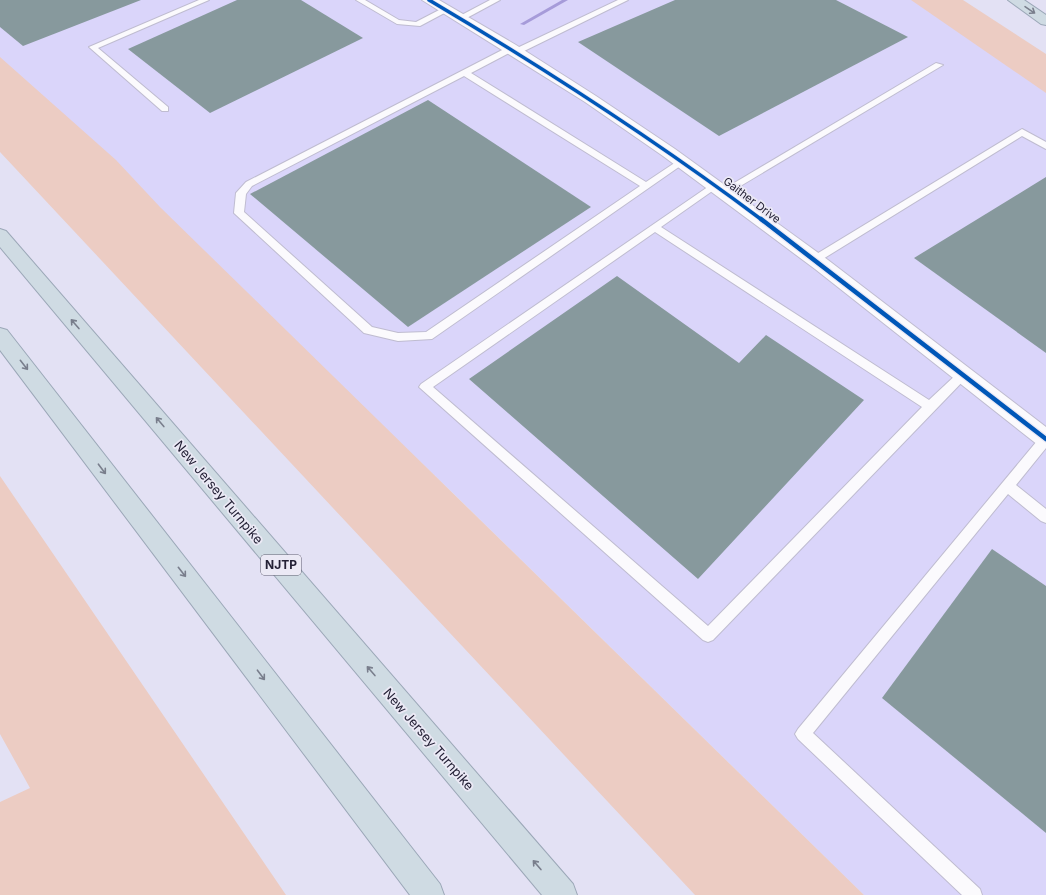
<svg xmlns="http://www.w3.org/2000/svg" width="1046" height="895" font-family="Inter,sans-serif">
  <rect width="100%" height="100%" fill="#e3e1f4"/>
  <path fill="#dad5fa" d="M 0,0 L 943,0 L 1046,74 L 1046,895 L 864,895 L 452,492 L 225,274 L 0,83 Z"/>
  <g fill="#ecccc3">
    <path d="M 911,0 L 963,0 L 1046,54 L 1046,93 Z"/>
    <path d="M 0,57 L 116,160 L 160,207 L 864,895 L 695,895 L 0,152 Z"/>
    <path d="M 0,476 L 286,895 L 0,895 L 0,802 L 30,788 L 0,734 Z"/>
  </g>
  <g fill="none" stroke-linecap="round" stroke-linejoin="round">
    <path fill="#a69bd9" fill-rule="evenodd" d="M 562,0 L 568,0 L 524,25 L 520,24 Z"/>
  </g>
  <g fill="#87999d">
    <path d="M 0,0 L 141,0 L 23,46 L 0,27 Z"/>
    <path d="M 237,0 L 301,0 L 363,38 L 210,113 L 128,49 Z"/>
    <path d="M 675,0 L 836,0 L 908,37 L 719,136 L 578,42 Z"/>
    <path d="M 428,100 L 591,207 L 408,327 L 250,194 Z"/>
    <path d="M 1046,177 L 1046,353 L 914,258 Z"/>
    <path d="M 617,276 L 739,363 L 766,335 L 864,400 L 698,579 L 469,379 Z"/>
    <path d="M 992,549 L 1046,586 L 1046,833 L 882,698 Z"/>
  </g>
  <g fill="none" stroke-linecap="round" stroke-linejoin="round">
    <g stroke="#bfbcd0" stroke-width="2">
      <g id="lane">
        <path d="M 199,0 L 209,0 L 98,48 L 168,107 L 168,111 L 162,111 L 89,47 Z"/>
        <path d="M 356,0 L 365,0 L 399,20 L 416,22 L 443,8 L 450,10 L 420,26 L 397,24 Z"/>
        <path d="M 490,0 L 500,0 L 463,20 L 456,18 Z"/>
        <path d="M 618,0 L 628,0 L 518,54 L 511,52 L 471,73 L 646,182 L 679,160 L 685,160 L 686,162 L 432,339 L 398,341 L 364,333 L 234,213 L 236,193 L 246,182 L 508,47 L 514,47 L 515,49 ZM 464,76 L 640,186 L 426,332 L 398,333 L 372,327 L 244,212 L 246,194 L 252,186 Z"/>
        <path d="M 936,63 L 943,65 L 727,194 L 721,194 L 719,192 Z"/>
        <path d="M 1022,129 L 1046,142 L 1046,149 L 1022,136 L 818,262 L 810,262 L 809,260 L 810,258 Z"/>
        <path d="M 715,182 L 718,183 L 718,187 L 661,227 L 929,400 L 959,372 L 967,372 L 969,375 L 713,640 L 708,642 L 703,640 L 419,387 L 421,384 ZM 655,232 L 922,407 L 708,626 L 433,387 Z"/>
        <path d="M 1046,434 L 1046,448 L 1016,485 L 1046,509 L 1046,523 L 1041,521 L 1008,494 L 813,733 L 980,889 L 982,895 L 962,895 L 798,739 L 795,734 L 798,729 L 1042,435 Z"/>
      </g>
    </g>
    <g stroke="#bfbcd0" stroke-width="2">
      <path id="street" d="M 422,0 L 439,0 L 516,45 L 596,96 L 675,149 L 828,260 L 1046,427 L 1046,448 L 1038,445 L 815,269 L 663,156 L 585,102 Z"/>
    </g>
    <g stroke="#9ba7b7" stroke-width="2">
      <g id="highway">
        <path d="M 1008,0 L 1024,0 L 1046,15 L 1046,25 L 1041,24 Z"/>
        <path d="M 0,229 L 6,231 L 573,884 L 577,895 L 542,895 L 0,247 Z"/>
        <path d="M 0,328 L 7,330 L 440,884 L 444,895 L 410,895 L 0,350 Z"/>
      </g>
    </g>
    <use href="#lane" fill="#fbfafd" fill-rule="evenodd"/>
    <use href="#street" fill="#fbfafd" fill-rule="evenodd"/>
    <use href="#highway" fill="#cfdbe3" fill-rule="evenodd"/>
    <g stroke="#ebe9f5" stroke-width="5">
      <path id="cycleway-far1" d="M 429,0 C 544,68 655,140 762,220"/>
    </g>
    <g stroke="#ebe9f5" stroke-width="7">
      <path id="cycleway" d="M 761,219 L 1046,439"/>
    </g>
    <use href="#cycleway-far1" stroke="#0057b8" stroke-width="3.5"/>
    <use href="#cycleway" stroke="#0057b8" stroke-width="4.5"/>
  </g>
  <defs><path id="oneway-shaft" d="M-6 0H5M1.5-3L5.5 0L1.5 3" fill="none" stroke-width="1.6" stroke-linecap="round" stroke-linejoin="round"/></defs>
  <g stroke="#797e8c">
    <use href="#oneway-shaft" transform="translate(1030 10) rotate(34)"/>
    <use href="#oneway-shaft" transform="translate(75 324) rotate(-131)"/>
    <use href="#oneway-shaft" transform="translate(24 365) rotate(52)"/>
    <use href="#oneway-shaft" transform="translate(160 422) rotate(-130)"/>
    <use href="#oneway-shaft" transform="translate(102 469) rotate(53)"/>
    <use href="#oneway-shaft" transform="translate(182 572) rotate(52)"/>
    <use href="#oneway-shaft" transform="translate(371 671) rotate(-131)"/>
    <use href="#oneway-shaft" transform="translate(261 675) rotate(53)"/>
    <use href="#oneway-shaft" transform="translate(537 865) rotate(-131)"/>
  </g>
  <g text-anchor="middle" stroke-width="3.5" stroke-linejoin="round" paint-order="stroke">
    <g font-size="11" fill="#232035" stroke="#ebe9f5">
      <text transform="translate(752 200) rotate(37)" y="4">Gaither Drive</text>
    </g>
    <rect fill="#ebe9f5" stroke="#5f5c6f" stroke-width="1" x="261" y="555" width="40" height="20" rx="3"/>
    <g font-size="12" font-weight="bold" fill="#232035">
      <text x="281" y="569">NJTP</text>
    </g>
    <g font-size="13" fill="#232035" stroke="#ebe9f5">
      <text transform="translate(219 492) rotate(50)" y="5">New Jersey Turnpike</text>
      <text transform="translate(429 739) rotate(49)" y="5">New Jersey Turnpike</text>
    </g>
  </g>
</svg>
